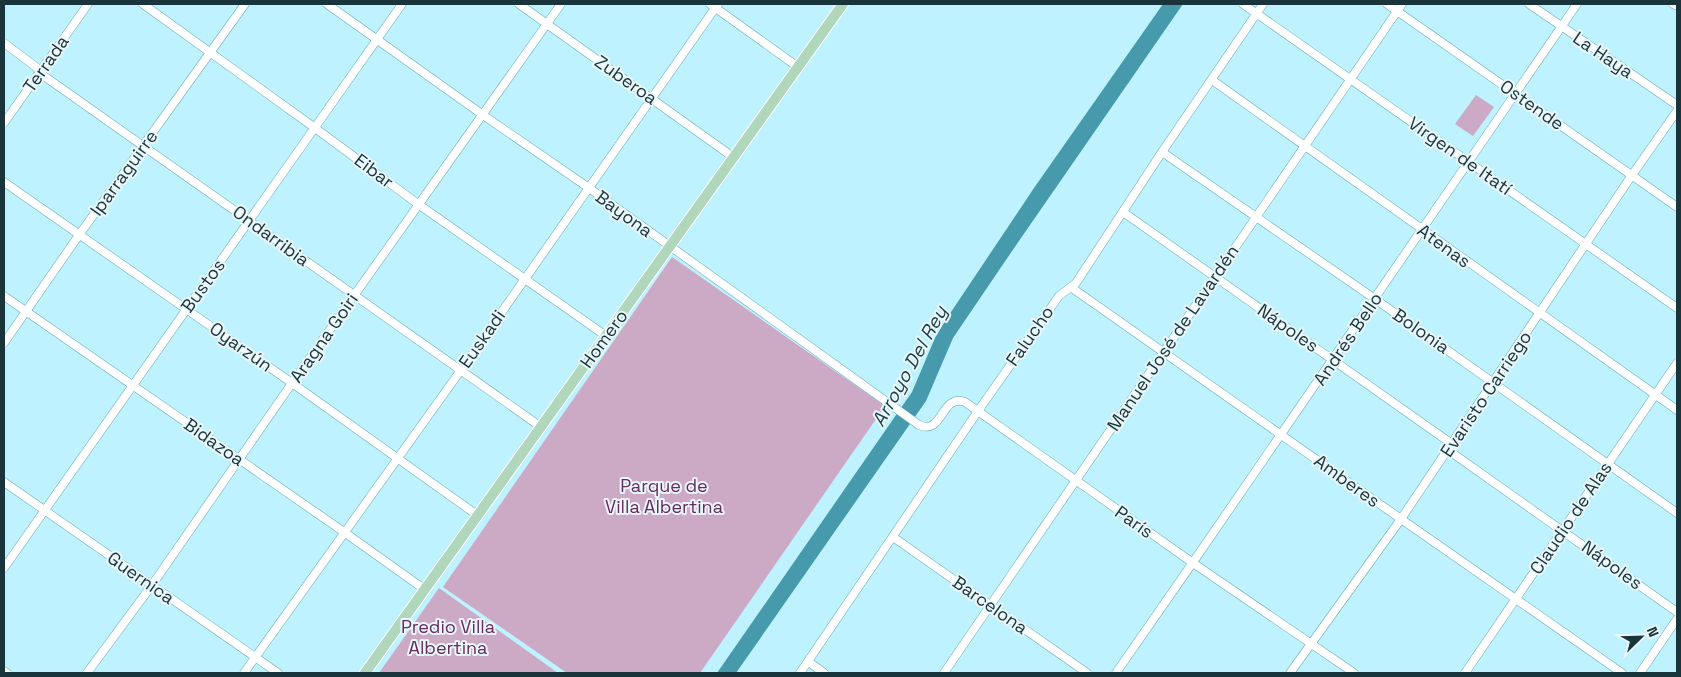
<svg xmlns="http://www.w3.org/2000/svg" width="1681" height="677" font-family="'Space Grotesk',sans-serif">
  <rect width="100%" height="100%" fill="#bdf2fe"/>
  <g fill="#cca9c5">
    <path d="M 1476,95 L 1494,107 L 1473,136 L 1455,124 Z"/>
    <path d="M 672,257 L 885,406 L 700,673 L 567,673 L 443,587 Z"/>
    <path d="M 439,588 L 558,673 L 379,673 Z"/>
  </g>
  <path fill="#479aab" d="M 1163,4 L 1183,4 L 1010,254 L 953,338 L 926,401 L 919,411 L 736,673 L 717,673 L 912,392 L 935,338 L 947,318 L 1034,188 Z"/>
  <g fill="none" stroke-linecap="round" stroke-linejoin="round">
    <g stroke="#69a9b8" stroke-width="9">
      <g id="minor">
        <path d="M 143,4 L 315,128 L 418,204 L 606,336"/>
        <path d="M 327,4 L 483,115 L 589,188 L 919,425 C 943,436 941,393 965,402 L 1193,563 L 1354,673"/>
        <path d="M 519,4 L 733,157"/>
        <path d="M 710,4 L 798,67"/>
        <path d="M 1243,4 L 1677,308"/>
        <path d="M 1387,4 L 1677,207"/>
        <path d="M 1529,4 L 1677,105"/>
        <path d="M 1673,4 L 1677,6"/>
        <path d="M 4,43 L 36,67 L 44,76 L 541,427"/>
        <path d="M 1212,80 L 1677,410"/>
        <path d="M 4,123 L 88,4"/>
        <path d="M 1162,152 L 1375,299 L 1677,513"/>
        <path d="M 4,182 L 292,383 L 477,515"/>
        <path d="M 1123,212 L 1452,444"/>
        <path d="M 1072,288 L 1401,519 L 1622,673"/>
        <path d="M 4,296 L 344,532 L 424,589"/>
        <path d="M 4,343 L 79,235 L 245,4"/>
        <path d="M 1448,450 L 1677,612"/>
        <path d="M 4,482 L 278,673"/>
        <path d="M 893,537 L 1087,673"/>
        <path d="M 4,568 L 402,4"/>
        <path d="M 809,662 L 824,673"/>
        <path d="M 4,671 L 7,673"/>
        <path d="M 87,673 L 152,585 L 292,383 L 561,4"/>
        <path d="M 244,673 L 461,370 L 718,4"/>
        <path d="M 800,673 L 978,411 L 1059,296 L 1076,283 L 1162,152 L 1263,4"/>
        <path d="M 944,673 L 1402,4"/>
        <path d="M 1116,673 C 1271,451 1423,227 1577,4"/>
        <path d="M 1290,673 L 1401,519 L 1632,175 L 1677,111"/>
        <path d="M 1465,673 L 1677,363"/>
        <path d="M 1640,673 L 1677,619"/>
      </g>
    </g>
    <g stroke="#fff" stroke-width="12">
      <path id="major" d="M 365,673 L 843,4"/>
    </g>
    <use href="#minor" stroke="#fff" stroke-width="8"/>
    <use href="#major" stroke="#b0d7bc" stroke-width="10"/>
  </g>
  <g text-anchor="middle" stroke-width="4" stroke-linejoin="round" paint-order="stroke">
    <g font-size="18" fill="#19343a" stroke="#eaf7fa">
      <text transform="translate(1603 55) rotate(34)" y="6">La Haya</text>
      <text transform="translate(46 64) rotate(-55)" y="6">Terrada</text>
      <text transform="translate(626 80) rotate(35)" y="6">Zuberoa</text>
      <text transform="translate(1532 105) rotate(35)" y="6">Ostende</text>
      <text transform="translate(1460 156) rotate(35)" y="6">Virgen de Itatí</text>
      <text transform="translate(374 171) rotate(37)" y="6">Eibar</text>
      <text transform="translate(124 173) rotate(-54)" y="6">Iparraguirre</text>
      <text transform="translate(624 214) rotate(36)" y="6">Bayona</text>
      <text transform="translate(271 236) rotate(36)" y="6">Ondarribia</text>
      <text transform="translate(1444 246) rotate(36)" y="6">Atenas</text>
      <text transform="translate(203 286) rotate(-54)" y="6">Bustos</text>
      <text transform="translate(1288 328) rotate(35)" y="6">Nápoles</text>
      <text transform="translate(1421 331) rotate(35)" y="6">Bolonia</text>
      <text transform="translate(1030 336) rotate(-55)" y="6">Falucho</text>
      <text transform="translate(324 338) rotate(-55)" y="6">Aragna Goiri</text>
      <text transform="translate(1173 338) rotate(-56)" y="6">Manuel José de Lavardén</text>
      <text transform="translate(482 339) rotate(-55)" y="6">Euskadi</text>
      <text transform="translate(604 339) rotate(-54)" y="6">Homero</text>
      <text transform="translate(1348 339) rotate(-56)" y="6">Andrés Bello</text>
      <text transform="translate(241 347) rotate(35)" y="6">Oyarzún</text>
      <text transform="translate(1486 394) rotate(-56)" y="6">Evaristo Carriego</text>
      <text transform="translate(214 442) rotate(35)" y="6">Bidazoa</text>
      <text transform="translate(1347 481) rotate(36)" y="6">Amberes</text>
      <text transform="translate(1571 518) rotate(-56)" y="6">Claudio de Alas</text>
      <text transform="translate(1134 522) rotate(35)" y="6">París</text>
      <text transform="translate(1612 565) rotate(36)" y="6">Nápoles</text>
      <text transform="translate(141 578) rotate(35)" y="6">Guernica</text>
      <text transform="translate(990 605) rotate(35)" y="6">Barcelona</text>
    </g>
    <g font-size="18" fill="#67295e" stroke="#eaf7fa">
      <text x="664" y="492">Parque de<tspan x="664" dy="21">Villa Albertina</tspan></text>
      <text x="448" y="633">Predio Villa<tspan x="448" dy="21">Albertina</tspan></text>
    </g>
    <g font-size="19" font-style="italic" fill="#1b424a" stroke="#eaf7fa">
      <text transform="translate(909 366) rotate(-61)" y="7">Arroyo Del Rey</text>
    </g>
  </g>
  <rect width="1681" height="677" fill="none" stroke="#19343a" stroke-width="10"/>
  <g transform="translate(1641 637) rotate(67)" stroke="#eaf7fa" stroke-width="4" paint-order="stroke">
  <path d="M0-4L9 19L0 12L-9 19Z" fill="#19343a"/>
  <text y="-8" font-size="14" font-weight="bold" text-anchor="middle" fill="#19343a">N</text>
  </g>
</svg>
